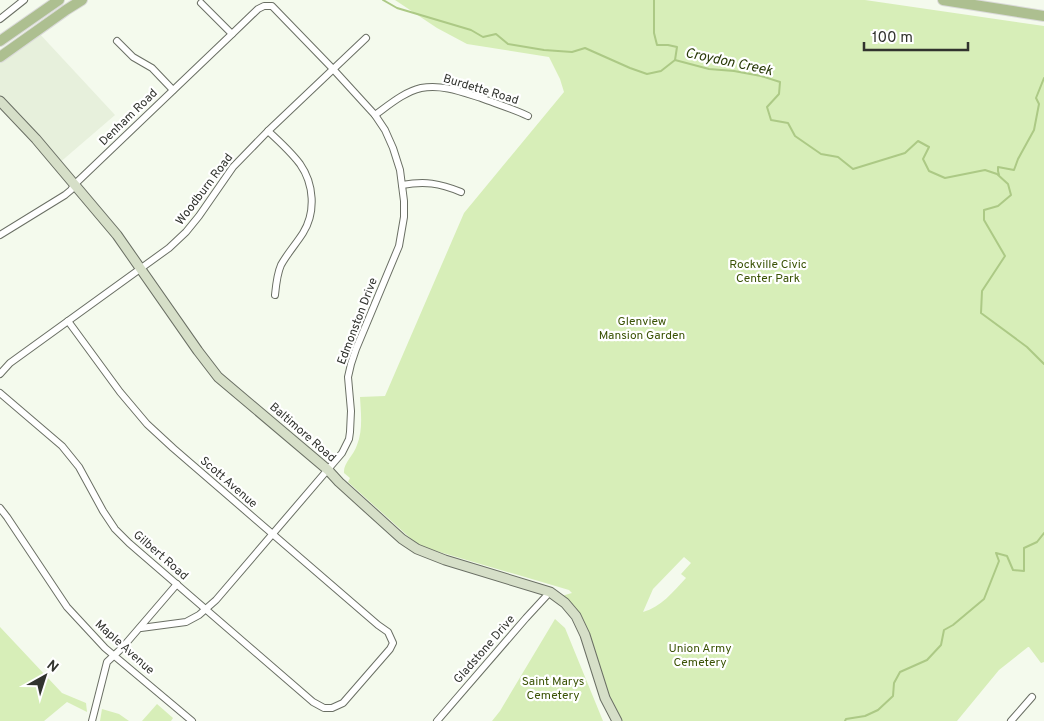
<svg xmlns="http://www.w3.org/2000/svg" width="1044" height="721" font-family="Overpass,sans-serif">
  <rect width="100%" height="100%" fill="#f4faed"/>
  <path fill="#e7f0dc" d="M 37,31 L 115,115 L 58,164 L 0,101 L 0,57 Z"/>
  <g fill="#d7eeb8" fill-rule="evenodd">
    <path d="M 395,0 L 865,0 L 1044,26 L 1044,662 L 1041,663 L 1029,647 L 1028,647 L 999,670 L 957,721 L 617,721 L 585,635 L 558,597 L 572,593 L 569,590 L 419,546 L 348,482 L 350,478 L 344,473 C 343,463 354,455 357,445 C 363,430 361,414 360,397 L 385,396 L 464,213 L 564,92 L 560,79 L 549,57 L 467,44 L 437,28 ZM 684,557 L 691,563 L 681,574 L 686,578 C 673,592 661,607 643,612 L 653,589 Z"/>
    <path d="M 555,619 L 565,628 L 603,721 L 492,721 L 500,711 Z"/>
    <path d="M 0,627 L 62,693 L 86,703 L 87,712 L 67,702 L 44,721 L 0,721 Z"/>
    <path d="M 157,704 L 173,718 L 171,721 L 142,721 Z"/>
    <path d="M 102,709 L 119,714 L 129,721 L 100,721 Z"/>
  </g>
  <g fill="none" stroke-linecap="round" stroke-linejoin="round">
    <g stroke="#acc985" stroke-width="2">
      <path d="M 383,0 L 397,8 L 471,30 L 483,37 L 496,34 L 508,44 L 544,50 L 572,52 L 585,48 L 630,68 L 647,74 L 661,71 L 675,60 L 709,69 L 734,71 L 761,76 L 780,82 L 779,94 L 767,107 L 771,120 L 788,123 L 795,136 L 821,154 L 838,157 L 853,169 L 905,153 L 918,141 L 929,147 L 923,159 L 929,171 L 945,178 L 985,170 L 997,174 L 1008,184 L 1011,195 L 998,206 L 984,210 L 984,220 L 1005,256 L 982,291 L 981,313 L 1027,347 L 1044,364"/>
      <path d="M 654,0 L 654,33 L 657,45 L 668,45 L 677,47 L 675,60"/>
      <path d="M 999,175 L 998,171 L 998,167 L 1014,170 L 1018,159 L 1034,130 L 1039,104 L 1036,98 L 1044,78"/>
      <path d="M 845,721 L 846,719 L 865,716 L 878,710 L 893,696 L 894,683 L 900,672 L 927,660 L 941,645 L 944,630 L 953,625 L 984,599 L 999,561 L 996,553 L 1007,556 L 1013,570 L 1024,571 L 1024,548 L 1037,542 L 1044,533"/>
    </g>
    <g stroke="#6a6f64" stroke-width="8">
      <g id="street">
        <path d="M 201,3 L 232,34"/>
        <path d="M 0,19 L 24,0"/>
        <path d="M 117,41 L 133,57 L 152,68 L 173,90"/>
        <path d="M 375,115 C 389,105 404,92 421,88 C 442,84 462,92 481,98 C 497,104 513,109 528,116"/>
        <path d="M 268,131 C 279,141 291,152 300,164 C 314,184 316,212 303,233 C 296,244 287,254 281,265 C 277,274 276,285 275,295"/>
        <path d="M 402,185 C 425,181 439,183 461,192"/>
        <path d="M 0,235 L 65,195 L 71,190 L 75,184 L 232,34 L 258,9 L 264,6 L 272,6 L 333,69 L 375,115 L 385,130 L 393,148 L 400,170 L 404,201 L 404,217 L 399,246 L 356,349 L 351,364 L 348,377 L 351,411 L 350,432 L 349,439 L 342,453 L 216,600 L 199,615 L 186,622 L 141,628"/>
        <path d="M 0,374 L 10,363 L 169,248 L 186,232 L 199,216 L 233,167 L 268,131 L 366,38"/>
        <path d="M 0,393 L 62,446 L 79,467 L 103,511 L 115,529 L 129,543 L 313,702 L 324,708 L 332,708 L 343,703 L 390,649 L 393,643 L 388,632 L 378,625 L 173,448 L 147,424 L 120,392 L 68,321"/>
        <path d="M 0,508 L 7,517 L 67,607 L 105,648 L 192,721"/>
        <path d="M 92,721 L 107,662 L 122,648 L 177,584"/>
        <path d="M 437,721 L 526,618 L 550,592"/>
        <path d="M 1011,721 L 1032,697"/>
      </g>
    </g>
    <g stroke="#6a6f64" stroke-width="11">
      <path id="secondary" d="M 0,101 L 36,139 L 117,235 L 198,351 L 218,377 L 328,470 L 339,482 L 402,539 L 417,549 L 445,560 L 550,592 L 565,603 L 576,616 L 585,635 L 605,698 L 617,721"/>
    </g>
    <g stroke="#dadad9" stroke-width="12">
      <g id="primary">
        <path d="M 943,0 L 1044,16"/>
        <path d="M 0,41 L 59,0"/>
        <path d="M 0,57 L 66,10 L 82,0"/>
      </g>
    </g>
    <use href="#street" stroke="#fff" stroke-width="6"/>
    <use href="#secondary" stroke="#d6dfc8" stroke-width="9"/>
    <use href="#primary" stroke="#adbf90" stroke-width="10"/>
  </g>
  <g text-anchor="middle" stroke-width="4.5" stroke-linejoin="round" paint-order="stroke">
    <g font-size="12" fill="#31332e" stroke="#fff">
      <text transform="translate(481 89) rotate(17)" y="4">Burdette Road</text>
      <text transform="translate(128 117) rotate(-44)" y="4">Denham Road</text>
      <text transform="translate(204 189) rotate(-53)" y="4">Woodburn Road</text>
      <text transform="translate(357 321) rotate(-69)" y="4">Edmonston Drive</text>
      <text transform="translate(303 432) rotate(41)" y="4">Baltimore Road</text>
      <text transform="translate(229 482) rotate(41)" y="4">Scott Avenue</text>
      <text transform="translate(161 555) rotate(41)" y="4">Gilbert Road</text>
      <text transform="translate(125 647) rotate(42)" y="4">Maple Avenue</text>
      <text transform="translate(484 649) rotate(-49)" y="4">Gladstone Drive</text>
    </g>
    <g font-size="12" fill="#3b5306" stroke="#fff">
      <text x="768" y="268">Rockville Civic<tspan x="768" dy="14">Center Park</tspan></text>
      <text x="642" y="325">Glenview<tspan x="642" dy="14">Mansion Garden</tspan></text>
      <text x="700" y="652">Union Army<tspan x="700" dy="14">Cemetery</tspan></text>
      <text x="553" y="685">Saint Marys<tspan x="553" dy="14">Cemetery</tspan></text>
    </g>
    <g font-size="14" font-style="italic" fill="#293a08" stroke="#fff">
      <text transform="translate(729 61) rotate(12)" y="5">Croydon Creek</text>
    </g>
  </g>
  <g transform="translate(45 676) rotate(39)" stroke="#ffffff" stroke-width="4" paint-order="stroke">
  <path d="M0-4L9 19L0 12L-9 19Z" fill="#31332e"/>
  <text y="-8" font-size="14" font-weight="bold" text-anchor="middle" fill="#31332e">N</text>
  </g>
  <path d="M864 42v8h104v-8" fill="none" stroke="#31332e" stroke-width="2.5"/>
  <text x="872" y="42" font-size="15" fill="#31332e" stroke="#ffffff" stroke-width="4" paint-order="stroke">100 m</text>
</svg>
